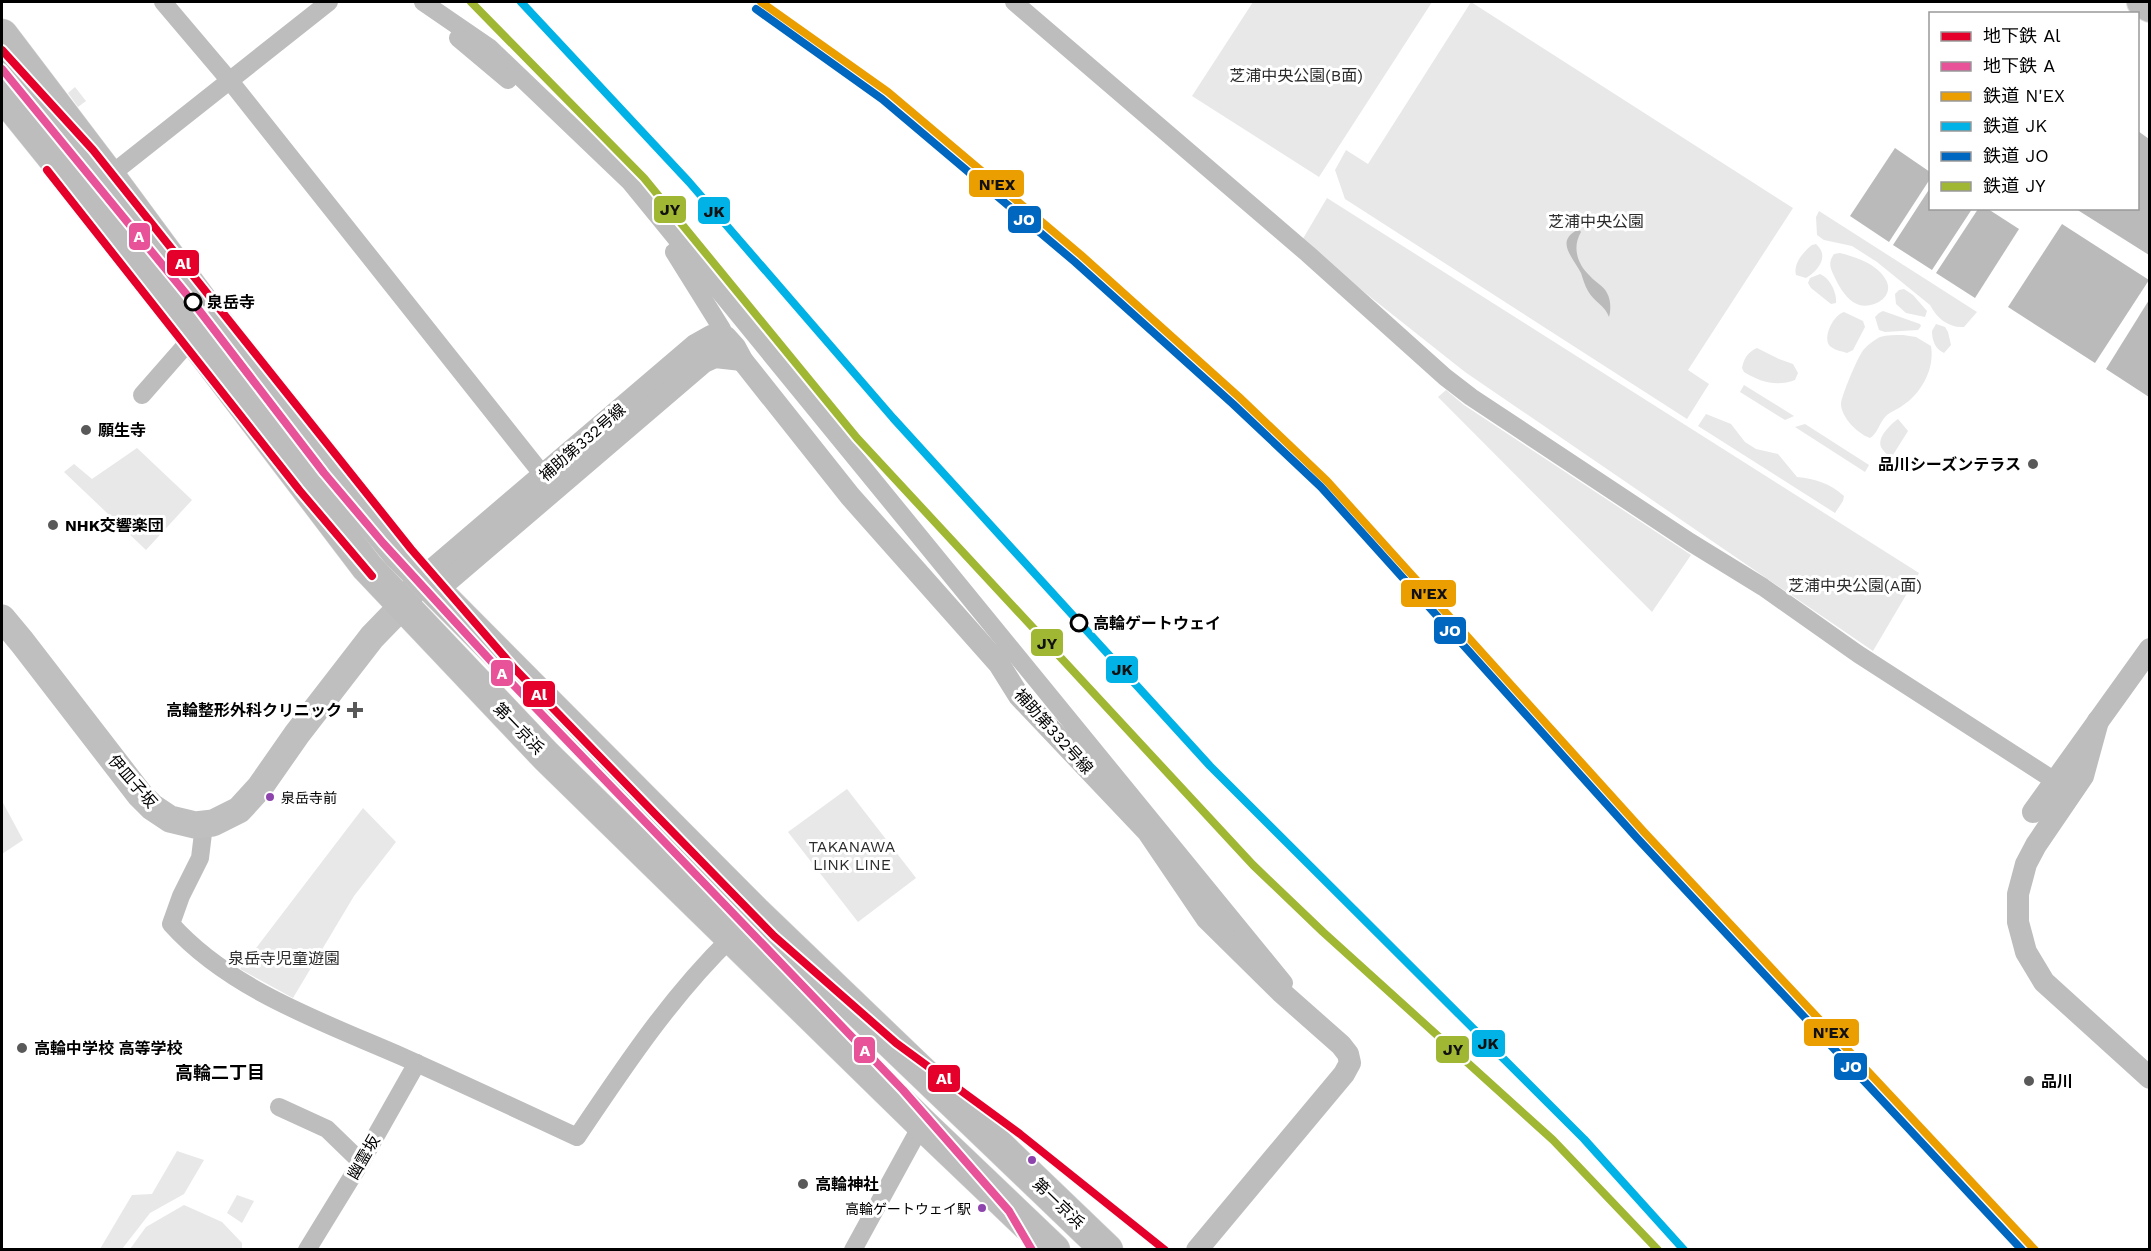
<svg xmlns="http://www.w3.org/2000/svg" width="2151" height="1251" font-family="'Work Sans','Noto Sans JP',sans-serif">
  <rect width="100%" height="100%" fill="#fff"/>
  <g fill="#e8e8e8">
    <path d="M 1253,2 L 1432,2 L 1319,177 L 1192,96 Z"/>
    <path d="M 1471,2 L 1793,208 L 1688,370 L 1709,384 L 1687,419 L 1345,199 L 1335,170 L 1346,150 L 1368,164 Z"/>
    <path d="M 75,87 L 86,101 L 78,107 L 68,93 Z"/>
    <path d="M 1327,198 L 1919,573 L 1873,651 L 1465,372 L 1301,242 Z"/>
    <path d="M 1819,211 L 1977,312 L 1964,327 C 1948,328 1937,318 1930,305 L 1877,262 L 1852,246 L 1824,240 L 1817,235 L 1816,217 Z"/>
    <path d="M 1816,244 C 1830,256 1818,271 1806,278 L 1796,275 C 1793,264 1803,252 1812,245 Z"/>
    <path d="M 1840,253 C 1855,257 1879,264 1887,282 C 1894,300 1867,312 1853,302 C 1845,296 1840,288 1836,280 C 1831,269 1827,264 1834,254 Z"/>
    <path d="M 1820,274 C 1830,278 1837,293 1836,303 L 1831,304 L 1811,288 L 1808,283 L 1810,278 Z"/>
    <path d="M 1904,289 L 1913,295 L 1927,311 L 1925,317 L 1906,313 L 1896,304 L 1895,294 L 1899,290 Z"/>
    <path d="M 1883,311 L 1920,324 L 1921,326 L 1918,330 L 1885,332 L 1879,330 L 1875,317 L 1879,313 Z"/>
    <path d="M 1844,312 L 1863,321 L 1865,327 L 1853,350 L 1847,353 C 1841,351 1833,350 1829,345 C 1823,335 1834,315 1844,312 Z"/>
    <path d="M 1936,324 L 1945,327 L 1948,332 L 1951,345 L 1944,353 C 1935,349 1932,340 1932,331 Z"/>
    <path d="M 1903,335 L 1916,337 L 1931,346 C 1935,369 1921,394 1902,406 C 1897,410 1891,411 1886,416 C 1879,423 1878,433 1870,438 C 1858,434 1841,417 1841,404 C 1841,397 1857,359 1862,352 C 1865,347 1874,340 1880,337 C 1887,335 1895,335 1903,335 Z"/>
    <path d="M 1757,348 L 1779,359 L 1793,364 L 1798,373 L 1795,380 C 1777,387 1760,382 1744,372 L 1742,368 C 1744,358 1748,352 1757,348 Z"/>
    <path d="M 1744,385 L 1794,416 L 1785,420 L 1740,392 Z"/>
    <path d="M 1446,390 L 1464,405 L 1691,555 L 1652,612 L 1438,397 Z"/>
    <path d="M 1706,414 L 1731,424 L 1745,442 L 1756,449 L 1778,454 L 1797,477 C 1816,479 1829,483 1844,496 L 1843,501 L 1835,513 L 1698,426 Z"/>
    <path d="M 1898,419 L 1908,431 L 1891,458 C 1888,455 1883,451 1881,447 C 1877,437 1891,424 1898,419 Z"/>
    <path d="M 1805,424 L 1869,465 L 1865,472 L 1795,427 Z"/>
    <path d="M 137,448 L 192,500 L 146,550 L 64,472 L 74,464 L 92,479 Z"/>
    <path d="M 847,789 L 916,878 L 858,922 L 788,832 Z"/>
    <path d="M 2,801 L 23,840 L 2,854 Z"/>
    <path d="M 363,808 L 396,842 L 354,896 L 293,998 L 240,969 Z"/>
    <path d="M 177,1151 L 204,1160 L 184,1194 L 150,1213 L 122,1249 L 100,1249 L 132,1195 L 152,1194 Z"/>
    <path d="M 237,1195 L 254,1201 L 242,1223 L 227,1213 Z"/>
    <path d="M 184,1205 L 222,1222 L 242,1243 L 242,1249 L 130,1249 L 146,1227 Z"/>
  </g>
  <g fill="#bababa">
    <path d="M 2138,131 L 2149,139 L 2149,255 L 2076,209 L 2138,208 Z"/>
    <path d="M 1895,148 L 1930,172 L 1930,179 L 1889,242 L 1850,216 Z"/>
    <path d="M 1930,188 L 1930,208 L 1972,209 L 1932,270 L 1893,245 Z"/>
    <path d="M 1978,209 L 1988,209 L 2019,229 L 1975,298 L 1936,273 Z"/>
    <path d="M 2062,224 L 2149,280 L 2095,363 L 2008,307 Z"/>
    <path d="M 1579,229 L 1581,232 C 1572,247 1577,264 1590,276 C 1595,282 1604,286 1607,293 C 1611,300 1611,310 1609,317 C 1605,305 1594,302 1588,291 C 1585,286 1583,279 1581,273 C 1573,257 1554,241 1579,229 Z"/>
    <path d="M 2149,300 L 2149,397 L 2106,369 Z"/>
  </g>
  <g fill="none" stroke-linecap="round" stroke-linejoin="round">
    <g stroke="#dbdbdb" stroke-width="32">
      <path id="primary" d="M 2142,2 L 2150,7"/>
    </g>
    <g stroke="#dbdbdb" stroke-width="33">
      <g id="trunk">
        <path d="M 2,35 L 109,176 L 292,424 L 398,553 L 755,912 L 1107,1250"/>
        <path d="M 2,94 L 94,208 L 367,567 L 546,756 L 922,1124 L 1054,1250"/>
      </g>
    </g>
    <g stroke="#bdbdbd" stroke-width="18">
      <path d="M 163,2 L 230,81 L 543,475 L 534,483"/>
      <path d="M 423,2 L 490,48 L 630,182 L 1284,983"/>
      <path d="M 1014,2 L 1308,254 L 1445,377 L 1471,397 L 1690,542 L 1763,587 L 1858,654 L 2055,781"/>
      <path d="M 458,38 L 508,80"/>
      <path d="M 109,176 L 329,2"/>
      <path d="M 674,252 L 722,329 L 708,341"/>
      <path d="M 142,395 L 192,338"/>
      <path d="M 204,825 L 200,858 L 181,896 L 171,924 C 230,990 323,1022 403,1057 C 461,1083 519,1110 577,1137 C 624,1067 671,996 732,937"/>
      <path d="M 279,1107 L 327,1129 L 361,1162"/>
      <path d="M 307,1250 L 361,1162 L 417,1063"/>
      <path d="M 853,1250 L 922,1124"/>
    </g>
    <g stroke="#bdbdbd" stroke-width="22">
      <path d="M 421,579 L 695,345 L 711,336 L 726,337 L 735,347 L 742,360 L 850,496 L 999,664 L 1019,696 L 1148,832 L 1207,919 L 1281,992 L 1341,1045 L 1348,1054 L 1350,1063 L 1344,1074 L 1197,1250"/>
      <path d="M 435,592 L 704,362 L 715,357 L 742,360"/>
      <path d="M 2098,721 L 2083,776 L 2036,845 L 2026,864 L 2018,894 L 2018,922 L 2026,952 L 2044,982 L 2150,1078"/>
      <path d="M 2033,812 L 2150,649"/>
    </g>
    <path stroke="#bfbfbf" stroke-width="27" d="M 2,618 L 22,642 L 140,795 L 152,807 L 170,819 L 195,825 L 213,823 L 239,810 L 260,787 L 297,734 L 372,637 L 403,605 L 421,579"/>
    <use href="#primary" stroke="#bdbdbd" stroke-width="30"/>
    <use href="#trunk" stroke="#bdbdbd" stroke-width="32"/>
    <g stroke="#fff" stroke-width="12">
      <path id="rail-1" d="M 761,2 L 888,92 L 1081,255 L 1239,397 L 1327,481 L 1644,832 L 2035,1250"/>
    </g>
    <g stroke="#fff" stroke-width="12">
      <path id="rail-2" d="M 521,2 L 689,182 L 893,418 L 1210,766 L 1584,1139 L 1684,1250"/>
    </g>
    <g stroke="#fff" stroke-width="12">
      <path id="rail-3" d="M 756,9 L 882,99 L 1075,262 L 1233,404 L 1321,487 L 1637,838 L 2022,1250"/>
    </g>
    <g stroke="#fff" stroke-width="12">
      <path id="rail-4" d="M 471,2 L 644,178 L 857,438 L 1253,865 L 1323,932 L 1553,1140 L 1658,1250"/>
    </g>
    <use href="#rail-1" stroke="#eb9e00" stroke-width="8"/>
    <use href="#rail-2" stroke="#00b2e5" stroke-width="8"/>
    <use href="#rail-3" stroke="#0067c0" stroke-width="8"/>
    <use href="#rail-4" stroke="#9fb733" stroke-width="8"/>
    <g stroke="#fff" stroke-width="12">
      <g id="metro-1">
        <path d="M 2,50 L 93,150 L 411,549 L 515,669 L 656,815 L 774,936 L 896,1043 L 1020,1134 L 1165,1250"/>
        <path d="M 47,170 L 300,491 L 372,576"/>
      </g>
    </g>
    <g stroke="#fff" stroke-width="12">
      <path id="metro-2" d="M 2,69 L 192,301 L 324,473 L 383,543 L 501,672 L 903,1090 L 1009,1211 L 1032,1250"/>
    </g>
    <use href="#metro-1" stroke="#e4002b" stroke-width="8"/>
    <use href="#metro-2" stroke="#e85298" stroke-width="8"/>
  </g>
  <g fill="#fff" stroke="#000" stroke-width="3">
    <circle cx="193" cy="302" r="8"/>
    <circle cx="1079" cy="623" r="8"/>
  </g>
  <g fill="#595959" stroke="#fff" stroke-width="2">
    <circle cx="86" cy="430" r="6"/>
    <circle cx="2033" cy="464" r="6"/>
    <circle cx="53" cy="525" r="6"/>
    <path d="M352 701h6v6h6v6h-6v6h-6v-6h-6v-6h6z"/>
    <circle cx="22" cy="1048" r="6"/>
    <circle cx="2029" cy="1081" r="6"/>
    <circle cx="803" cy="1184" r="6"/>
  </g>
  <g fill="#8e44ad" stroke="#fff" stroke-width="2">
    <circle cx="270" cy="797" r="5"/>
    <circle cx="1032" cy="1160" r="5"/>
    <circle cx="982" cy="1208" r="5"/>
  </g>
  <g text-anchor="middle" stroke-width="6" stroke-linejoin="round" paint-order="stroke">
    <g font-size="14" fill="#000" stroke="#fff" text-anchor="start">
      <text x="281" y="803">泉岳寺前</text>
      <text x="971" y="1214" text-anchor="end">高輪ゲートウェイ駅</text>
    </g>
    <g font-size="16" fill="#2c2c2c" stroke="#fff">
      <text x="1296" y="81">芝浦中央公園(B面)</text>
      <text x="1596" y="227">芝浦中央公園</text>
      <text x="1855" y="591">芝浦中央公園(A面)</text>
      <text x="852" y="852">TAKANAWA<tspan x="852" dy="18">LINK LINE</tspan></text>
      <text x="284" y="964">泉岳寺児童遊園</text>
    </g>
    <g font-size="16" font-weight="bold" fill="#000" stroke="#fff" text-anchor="start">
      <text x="207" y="308">泉岳寺</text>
      <text x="1093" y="629">高輪ゲートウェイ</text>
    </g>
    <g font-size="16" font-weight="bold" fill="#000" stroke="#fff" text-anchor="start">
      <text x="98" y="436">願生寺</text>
      <text x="2021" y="470" text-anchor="end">品川シーズンテラス</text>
      <text x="65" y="531">NHK交響楽団</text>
      <text x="342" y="716" text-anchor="end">高輪整形外科クリニック</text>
      <text x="34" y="1054">高輪中学校 高等学校</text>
      <text x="2041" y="1087">品川</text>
      <text x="815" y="1190">高輪神社</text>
    </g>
    <g font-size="16" fill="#000" stroke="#fff">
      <text transform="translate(582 442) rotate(-41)" y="6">補助第332号線</text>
      <text transform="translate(519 728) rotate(46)" y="6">第一京浜</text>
      <text transform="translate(1054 731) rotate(48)" y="6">補助第332号線</text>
      <text transform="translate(133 781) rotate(49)" y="6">伊皿子坂</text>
      <text transform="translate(363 1157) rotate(-60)" y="6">幽霊坂</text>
      <text transform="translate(1059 1203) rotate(44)" y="6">第一京浜</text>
    </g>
    <g font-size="18" font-weight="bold" fill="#000" stroke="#fff">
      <text x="220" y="1079">高輪二丁目</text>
    </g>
  </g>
  <g stroke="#fff" stroke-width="2">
    <rect x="968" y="169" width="57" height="29" rx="6" fill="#eb9e00"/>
    <rect x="653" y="195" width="34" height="29" rx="6" fill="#9fb733"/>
    <rect x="697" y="196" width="34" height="29" rx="6" fill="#00b2e5"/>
    <rect x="1007" y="205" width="35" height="29" rx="6" fill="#0067c0"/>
    <rect x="128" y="222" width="23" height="29" rx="6" fill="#e85298"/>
    <rect x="166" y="249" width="34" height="28" rx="6" fill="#e4002b"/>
    <rect x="1400" y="579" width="57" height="29" rx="6" fill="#eb9e00"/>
    <rect x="1433" y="616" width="34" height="29" rx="6" fill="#0067c0"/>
    <rect x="1030" y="628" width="34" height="29" rx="6" fill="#9fb733"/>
    <rect x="1105" y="655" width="34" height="29" rx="6" fill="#00b2e5"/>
    <rect x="490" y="659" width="24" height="28" rx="6" fill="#e85298"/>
    <rect x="522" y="680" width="34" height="28" rx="6" fill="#e4002b"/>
    <rect x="1803" y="1018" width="57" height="29" rx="6" fill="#eb9e00"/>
    <rect x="1471" y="1029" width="35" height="29" rx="6" fill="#00b2e5"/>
    <rect x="1435" y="1035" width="35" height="29" rx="6" fill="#9fb733"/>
    <rect x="853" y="1036" width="23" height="28" rx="6" fill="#e85298"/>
    <rect x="1833" y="1052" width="35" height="29" rx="6" fill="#0067c0"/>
    <rect x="927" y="1064" width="34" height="29" rx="6" fill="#e4002b"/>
  </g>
  <g font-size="16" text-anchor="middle" font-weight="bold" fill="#fff">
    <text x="1024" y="225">JO</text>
    <text x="139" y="242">A</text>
    <text x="183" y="269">Al</text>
    <text x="1450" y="636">JO</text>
    <text x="502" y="679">A</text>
    <text x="539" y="700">Al</text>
    <text x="865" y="1056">A</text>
    <text x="1851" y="1072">JO</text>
    <text x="944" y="1084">Al</text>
  </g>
  <g font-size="16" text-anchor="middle" font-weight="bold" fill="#111">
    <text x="997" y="190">N'EX</text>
    <text x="670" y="215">JY</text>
    <text x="714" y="217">JK</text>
    <text x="1429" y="599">N'EX</text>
    <text x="1047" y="649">JY</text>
    <text x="1122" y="675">JK</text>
    <text x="1831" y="1038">N'EX</text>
    <text x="1488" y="1049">JK</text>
    <text x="1453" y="1055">JY</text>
  </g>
  <rect width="2151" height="1251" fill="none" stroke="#000000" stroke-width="6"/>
  <rect x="1929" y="12" width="210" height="198" fill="#ffffff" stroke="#999999" stroke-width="1.5"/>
  <rect x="1941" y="32" width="30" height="9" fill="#e4002b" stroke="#999999" stroke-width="1.5"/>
  <text x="1983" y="42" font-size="18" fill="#000000">地下鉄 Al</text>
  <rect x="1941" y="62" width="30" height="9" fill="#e85298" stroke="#999999" stroke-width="1.5"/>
  <text x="1983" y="72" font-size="18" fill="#000000">地下鉄 A</text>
  <rect x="1941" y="92" width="30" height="9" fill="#eb9e00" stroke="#999999" stroke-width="1.5"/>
  <text x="1983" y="102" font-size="18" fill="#000000">鉄道 N'EX</text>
  <rect x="1941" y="122" width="30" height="9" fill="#00b2e5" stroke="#999999" stroke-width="1.5"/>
  <text x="1983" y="132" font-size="18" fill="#000000">鉄道 JK</text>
  <rect x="1941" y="152" width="30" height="9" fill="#0067c0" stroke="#999999" stroke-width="1.5"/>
  <text x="1983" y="162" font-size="18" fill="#000000">鉄道 JO</text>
  <rect x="1941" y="182" width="30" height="9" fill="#9fb733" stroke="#999999" stroke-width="1.5"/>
  <text x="1983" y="192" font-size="18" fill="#000000">鉄道 JY</text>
</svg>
